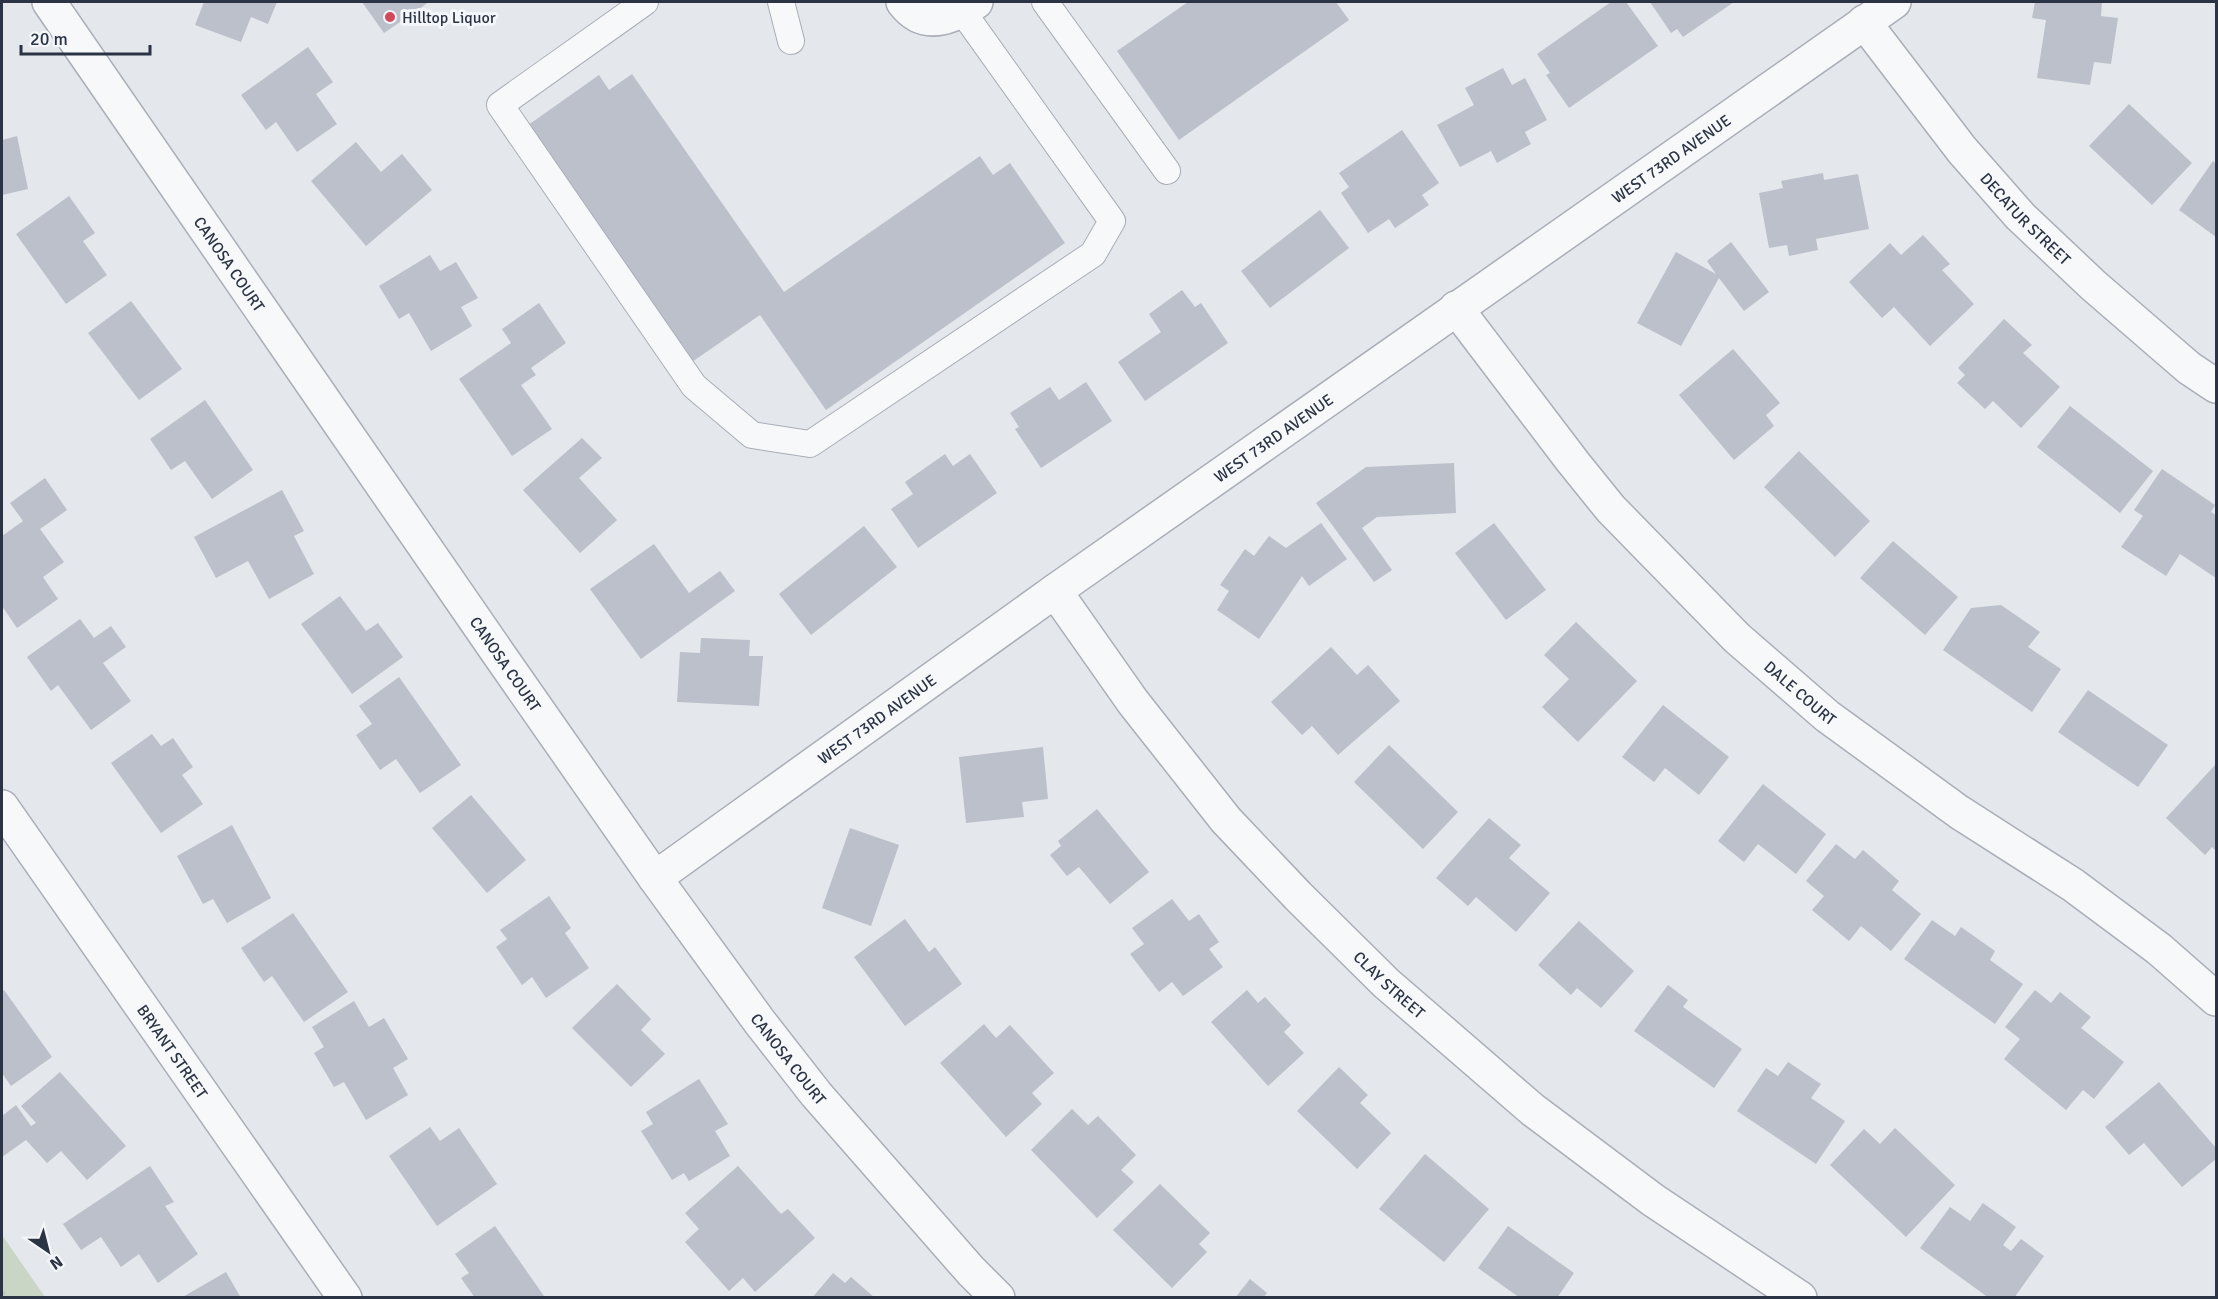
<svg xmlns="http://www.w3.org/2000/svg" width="2218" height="1299" font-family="Signika,sans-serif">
  <rect width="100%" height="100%" fill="#e4e7ec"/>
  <path fill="#c9d6c5" d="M 2,1235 L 45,1297 L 2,1297 Z"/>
  <g fill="#bbc0ca">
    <path d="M 204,2 L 277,2 L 268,24 L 251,17 L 241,42 L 195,25 Z"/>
    <path d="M 362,2 L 429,2 L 384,33 Z"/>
    <path d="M 1188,2 L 1336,2 L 1349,20 L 1179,140 L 1117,51 Z"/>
    <path d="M 1611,2 L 1626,2 L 1658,46 L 1569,108 L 1546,75 L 1550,73 L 1537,54 Z"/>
    <path d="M 1650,2 L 1734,2 L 1683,37 L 1677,29 L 1671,33 Z"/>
    <path d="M 2035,2 L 2102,2 L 2101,16 L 2118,18 L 2111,64 L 2094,62 L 2090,85 L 2037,78 L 2046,20 L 2032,18 Z"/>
    <path d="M 308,47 L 333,82 L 316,94 L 337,124 L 297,152 L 276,122 L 266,130 L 241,95 Z"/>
    <path d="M 1503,68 L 1512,85 L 1525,78 L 1547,120 L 1525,132 L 1531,144 L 1497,163 L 1491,151 L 1460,167 L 1437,125 L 1474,105 L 1465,88 Z"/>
    <path d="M 632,74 L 784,292 L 980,156 L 993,175 L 1010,163 L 1065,243 L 826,410 L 760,315 L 689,364 L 524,128 L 599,75 L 609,90 Z"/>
    <path d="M 2129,104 L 2192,163 L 2152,205 L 2089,146 Z"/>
    <path d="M 1402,130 L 1439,183 L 1422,195 L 1429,205 L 1395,228 L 1389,219 L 1368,233 L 1341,193 L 1349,187 L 1339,173 Z"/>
    <path d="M 17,136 L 28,189 L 2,195 L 2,140 Z"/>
    <path d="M 356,142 L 381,172 L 402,154 L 432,190 L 366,246 L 311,181 Z"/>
    <path d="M 2213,161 L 2216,164 L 2216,237 L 2179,210 Z"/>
    <path d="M 1823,173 L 1824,180 L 1858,174 L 1869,229 L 1816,239 L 1818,250 L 1789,256 L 1787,245 L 1769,248 L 1759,193 L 1783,188 L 1781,181 Z"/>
    <path d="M 69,196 L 95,233 L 83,241 L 107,275 L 66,304 L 16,234 Z"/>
    <path d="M 1320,210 L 1349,248 L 1270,308 L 1241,271 Z"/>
    <path d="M 1923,235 L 1950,264 L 1942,270 L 1974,304 L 1930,346 L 1894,307 L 1882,318 L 1849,282 L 1890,243 L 1901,255 Z"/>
    <path d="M 1731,242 L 1769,292 L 1744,311 L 1719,278 L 1681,346 L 1637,323 L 1676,252 L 1716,274 L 1707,261 Z"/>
    <path d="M 430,255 L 440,271 L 456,262 L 478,298 L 461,307 L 472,326 L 431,351 L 409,313 L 399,319 L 379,286 Z"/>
    <path d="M 1182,290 L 1195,307 L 1201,303 L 1228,343 L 1145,401 L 1118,362 L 1161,332 L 1149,314 Z"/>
    <path d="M 131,301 L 182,369 L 139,400 L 88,333 Z"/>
    <path d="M 539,303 L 566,343 L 531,368 L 536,375 L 521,385 L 552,429 L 512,456 L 459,379 L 511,343 L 502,329 Z"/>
    <path d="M 2004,319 L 2032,345 L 2023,353 L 2060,387 L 2021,428 L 1993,401 L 1985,409 L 1957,383 L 1965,375 L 1958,368 Z"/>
    <path d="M 1733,349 L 1780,403 L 1766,415 L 1774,426 L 1734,460 L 1679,395 Z"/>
    <path d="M 1086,382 L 1112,421 L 1041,468 L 1015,429 L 1019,427 L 1010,413 L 1050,387 L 1059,400 Z"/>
    <path d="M 205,400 L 253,470 L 212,499 L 185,461 L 171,470 L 150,439 Z"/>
    <path d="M 2070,406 L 2153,471 L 2120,513 L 2037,447 Z"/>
    <path d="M 582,438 L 602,458 L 579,478 L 617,520 L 580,553 L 523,490 Z"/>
    <path d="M 1799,451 L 1870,521 L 1835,557 L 1764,487 Z"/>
    <path d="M 945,454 L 953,466 L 970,454 L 997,493 L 918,548 L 891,509 L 913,494 L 905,482 Z"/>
    <path d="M 1454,463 L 1456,513 L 1377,517 L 1362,528 L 1392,570 L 1374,582 L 1316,503 L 1366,467 Z"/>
    <path d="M 2162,469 L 2215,505 L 2211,512 L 2216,515 L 2216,578 L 2180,554 L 2166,576 L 2121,547 L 2143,516 L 2134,510 Z"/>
    <path d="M 45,478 L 67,510 L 40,529 L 64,562 L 43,577 L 58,599 L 17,628 L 2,606 L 2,536 L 23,521 L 10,503 Z"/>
    <path d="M 282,490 L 304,531 L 294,536 L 314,574 L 269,599 L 248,561 L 216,578 L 194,537 Z"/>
    <path d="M 1321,523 L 1347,559 L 1309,586 L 1302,576 L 1259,639 L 1217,610 L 1229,591 L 1220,585 L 1245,549 L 1254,556 L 1269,536 L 1286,548 Z"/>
    <path d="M 1494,523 L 1546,590 L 1506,620 L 1455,553 Z"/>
    <path d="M 864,526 L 897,567 L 811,635 L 779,594 Z"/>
    <path d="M 1893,541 L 1958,597 L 1925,635 L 1860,578 Z"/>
    <path d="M 654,544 L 689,593 L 720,571 L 735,591 L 641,659 L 590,589 Z"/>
    <path d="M 340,596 L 366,631 L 378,623 L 403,657 L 352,694 L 301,624 Z"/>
    <path d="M 2001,605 L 2040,632 L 2028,647 L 2061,669 L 2032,712 L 1943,650 L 1971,608 Z"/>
    <path d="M 80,619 L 94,638 L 111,626 L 126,647 L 103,663 L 131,701 L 91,730 L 58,685 L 51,691 L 27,657 Z"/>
    <path d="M 1576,622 L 1637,681 L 1578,742 L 1542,707 L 1569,679 L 1544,655 Z"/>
    <path d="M 701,638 L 750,640 L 749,656 L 763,656 L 759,706 L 677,702 L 680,652 L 700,653 Z"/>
    <path d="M 1331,647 L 1357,675 L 1368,665 L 1400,701 L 1338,755 L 1312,726 L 1302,735 L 1271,702 Z"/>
    <path d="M 399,677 L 461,765 L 420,793 L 396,759 L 380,770 L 356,735 L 372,724 L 359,706 Z"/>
    <path d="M 2088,690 L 2168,745 L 2138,787 L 2058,732 Z"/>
    <path d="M 1663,705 L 1729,757 L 1699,795 L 1665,768 L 1654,782 L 1622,757 Z"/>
    <path d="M 152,734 L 161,746 L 173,738 L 193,767 L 182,775 L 203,804 L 161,833 L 111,763 Z"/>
    <path d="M 1389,745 L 1458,812 L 1423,849 L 1354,782 Z"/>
    <path d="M 1043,747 L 1048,799 L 1022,802 L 1024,817 L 966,823 L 959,757 Z"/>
    <path d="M 2216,764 L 2216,851 L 2212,847 L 2205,855 L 2166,818 Z"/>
    <path d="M 1763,784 L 1826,834 L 1796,874 L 1758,844 L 1744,862 L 1718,841 Z"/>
    <path d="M 471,795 L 526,860 L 487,893 L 432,828 Z"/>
    <path d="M 1097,809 L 1149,872 L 1110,904 L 1079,867 L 1067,876 L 1050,855 L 1061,846 L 1058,841 Z"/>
    <path d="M 1489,818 L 1521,845 L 1509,858 L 1550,893 L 1516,932 L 1476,897 L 1468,906 L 1436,878 Z"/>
    <path d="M 232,825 L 271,898 L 227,923 L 213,899 L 203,904 L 177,856 Z"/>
    <path d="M 850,828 L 899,845 L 871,926 L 822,908 Z"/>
    <path d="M 1836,844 L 1855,859 L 1863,850 L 1899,881 L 1892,890 L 1921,914 L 1891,951 L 1861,926 L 1849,941 L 1812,910 L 1824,896 L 1806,881 Z"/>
    <path d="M 549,896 L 571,928 L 565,933 L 589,968 L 546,998 L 532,977 L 522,985 L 496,947 L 507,939 L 500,930 Z"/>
    <path d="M 1172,899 L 1189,921 L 1199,914 L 1219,942 L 1209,949 L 1223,967 L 1183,996 L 1172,982 L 1159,992 L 1130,954 L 1144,944 L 1132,928 Z"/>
    <path d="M 293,913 L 348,992 L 304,1022 L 272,976 L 264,982 L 241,948 Z"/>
    <path d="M 905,919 L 929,952 L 935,947 L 962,984 L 905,1026 L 854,957 Z"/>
    <path d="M 1932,920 L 1955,936 L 1961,927 L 1995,951 L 1990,960 L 2023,984 L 1995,1024 L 1904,959 Z"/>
    <path d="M 1579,921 L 1634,971 L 1601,1008 L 1577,988 L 1571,995 L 1538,965 Z"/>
    <path d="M 617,984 L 651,1019 L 641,1030 L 665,1054 L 631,1087 L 572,1028 Z"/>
    <path d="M 1668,985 L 1688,1000 L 1683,1007 L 1742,1049 L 1714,1088 L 1634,1031 Z"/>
    <path d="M 4,990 L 52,1057 L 11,1086 L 2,1073 L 2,992 Z"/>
    <path d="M 1247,990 L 1258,1003 L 1265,997 L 1291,1025 L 1284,1032 L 1304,1053 L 1268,1086 L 1211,1022 Z"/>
    <path d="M 2035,990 L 2051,1003 L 2060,992 L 2091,1017 L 2081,1028 L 2124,1062 L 2094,1099 L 2083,1090 L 2066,1110 L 2004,1059 L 2020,1039 L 2005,1027 Z"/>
    <path d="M 354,1001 L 369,1027 L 384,1018 L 408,1059 L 393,1068 L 408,1095 L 366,1120 L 344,1082 L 334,1087 L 314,1053 L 324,1047 L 312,1027 Z"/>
    <path d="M 984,1024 L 996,1038 L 1010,1025 L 1054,1073 L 1032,1093 L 1042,1104 L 1006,1137 L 940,1063 Z"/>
    <path d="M 1788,1062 L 1821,1084 L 1811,1098 L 1845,1121 L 1816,1164 L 1737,1111 L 1766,1068 L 1778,1076 Z"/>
    <path d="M 1339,1067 L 1368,1095 L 1360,1103 L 1391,1133 L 1357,1169 L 1297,1111 Z"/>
    <path d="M 60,1072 L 126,1146 L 87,1180 L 61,1151 L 47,1163 L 26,1140 L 2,1157 L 2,1116 L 16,1105 L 31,1126 L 36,1123 L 21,1106 Z"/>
    <path d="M 699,1079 L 728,1124 L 715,1131 L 730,1156 L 689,1181 L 684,1173 L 672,1180 L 641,1131 L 653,1124 L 646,1112 Z"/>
    <path d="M 2159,1082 L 2216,1148 L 2216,1159 L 2182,1187 L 2144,1143 L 2129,1155 L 2105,1127 Z"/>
    <path d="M 1072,1109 L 1088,1125 L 1098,1116 L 1136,1155 L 1121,1170 L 1134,1182 L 1097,1218 L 1031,1150 Z"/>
    <path d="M 430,1127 L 440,1141 L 459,1128 L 497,1184 L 437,1226 L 389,1156 Z"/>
    <path d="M 1895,1128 L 1955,1185 L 1906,1237 L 1830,1165 L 1864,1129 L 1880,1144 Z"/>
    <path d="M 1425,1154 L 1489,1209 L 1444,1262 L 1379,1209 Z"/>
    <path d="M 150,1166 L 174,1202 L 165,1206 L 198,1254 L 158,1283 L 139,1254 L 121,1267 L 101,1237 L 81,1250 L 63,1224 Z"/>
    <path d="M 738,1166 L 781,1214 L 788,1209 L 815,1238 L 755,1292 L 743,1278 L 729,1291 L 685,1242 L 699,1229 L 685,1213 Z"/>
    <path d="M 1160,1184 L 1210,1233 L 1199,1244 L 1207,1252 L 1172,1288 L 1113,1230 Z"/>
    <path d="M 1983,1203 L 2016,1227 L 2003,1245 L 2011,1251 L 2021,1239 L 2044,1256 L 2014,1298 L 1989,1298 L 1920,1248 L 1950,1207 L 1970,1221 Z"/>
    <path d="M 495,1226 L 544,1296 L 542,1298 L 475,1298 L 461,1278 L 469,1273 L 455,1254 Z"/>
    <path d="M 1508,1226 L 1574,1273 L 1557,1298 L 1520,1298 L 1478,1268 Z"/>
    <path d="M 226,1272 L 241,1298 L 181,1298 Z"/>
    <path d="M 833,1273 L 845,1283 L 851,1277 L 875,1298 L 812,1298 Z"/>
    <path d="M 1250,1279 L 1267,1293 L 1263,1298 L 1235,1298 Z"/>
  </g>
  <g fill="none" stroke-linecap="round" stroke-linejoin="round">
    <g stroke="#a9aeb7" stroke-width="28">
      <g id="lane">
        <path d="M 645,2 L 500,105 L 694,386 L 752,435 L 810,444 L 1093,254 L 1112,221 L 962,11"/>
        <path d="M 781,2 L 791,41"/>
        <path d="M 1045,2 L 1167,171"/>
      </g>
    </g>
    <g stroke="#a9aeb7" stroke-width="36">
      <g id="street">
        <path id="s1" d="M 49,2 L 498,653 L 655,878 L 759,1021 L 816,1094 L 971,1271 L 998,1298"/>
        <path d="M 903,2 C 924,30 952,18 976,2"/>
        <path id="s2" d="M 1864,22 L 1962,150 L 2020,216 L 2093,285 L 2189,368 L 2216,386"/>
        <path id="s3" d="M 1456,308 L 1573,462 L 1611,509 L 1737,638 L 1827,716 L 1959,812 L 2073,885 L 2159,949 L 2216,999"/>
        <path id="s4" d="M 1055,591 L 1133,702 L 1226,820 L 1298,896 L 1386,983 L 1533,1110 L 1653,1200 L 1800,1298"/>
        <path id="s5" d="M 2,807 L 345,1298"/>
        <path id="s6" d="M 655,878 L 1055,591 L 1894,2"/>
      </g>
    </g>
    <path stroke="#c2c5cb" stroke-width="4" stroke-dasharray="4.5 4.5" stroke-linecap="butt" d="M 2,1291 L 6,1298"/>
    <use href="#lane" stroke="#f7f8fa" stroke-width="26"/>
    <use href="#street" stroke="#f7f8fa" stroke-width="33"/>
  </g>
  <circle fill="#d1495b" stroke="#f4f6f9" stroke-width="2" cx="390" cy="17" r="6"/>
  <g text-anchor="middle" stroke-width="6" stroke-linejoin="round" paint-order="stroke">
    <g font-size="16" fill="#2b3445" stroke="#f4f6f9" text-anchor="start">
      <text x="402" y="23">Hilltop Liquor</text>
    </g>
    <g font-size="16" fill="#2b3445" stroke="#f4f6f9">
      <text dy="6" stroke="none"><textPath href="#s6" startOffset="1245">WEST 73RD AVENUE</textPath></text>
      <text dy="6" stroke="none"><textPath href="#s2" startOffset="255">DECATUR STREET</textPath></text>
      <text dy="6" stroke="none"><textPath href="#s1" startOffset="318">CANOSA COURT</textPath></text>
      <text dy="6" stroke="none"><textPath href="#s6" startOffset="759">WEST 73RD AVENUE</textPath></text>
      <text dy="6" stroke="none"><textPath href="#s1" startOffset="804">CANOSA COURT</textPath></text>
      <text dy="6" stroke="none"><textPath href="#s3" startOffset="518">DALE COURT</textPath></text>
      <text dy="6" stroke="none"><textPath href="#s6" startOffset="273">WEST 73RD AVENUE</textPath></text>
      <text dy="6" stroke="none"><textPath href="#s4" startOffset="518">CLAY STREET</textPath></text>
      <text dy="6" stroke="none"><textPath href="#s5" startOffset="298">BRYANT STREET</textPath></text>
      <text dy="6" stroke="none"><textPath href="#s1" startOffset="1290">CANOSA COURT</textPath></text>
    </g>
  </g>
  <rect width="2218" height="1299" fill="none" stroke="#2b3445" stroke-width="6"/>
  <g transform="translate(48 1251) rotate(145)" stroke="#f4f6f9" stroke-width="4.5" paint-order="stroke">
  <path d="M0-4.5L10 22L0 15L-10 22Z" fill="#2b3445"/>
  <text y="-9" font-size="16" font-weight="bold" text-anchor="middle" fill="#2b3445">N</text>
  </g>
  <path d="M21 45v9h129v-9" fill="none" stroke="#2b3445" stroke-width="3"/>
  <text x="30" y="45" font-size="18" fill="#2b3445" stroke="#f4f6f9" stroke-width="4.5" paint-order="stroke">20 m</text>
</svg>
